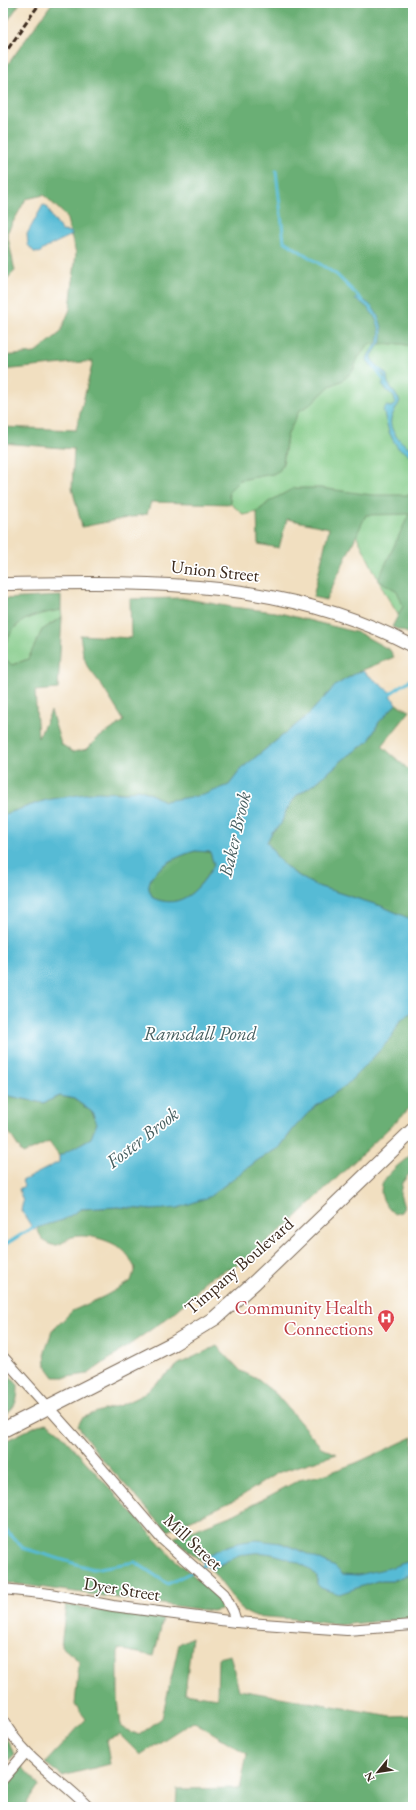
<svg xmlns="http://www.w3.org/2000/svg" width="416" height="1810" font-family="'EB Garamond',serif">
  <rect width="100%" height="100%" fill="#fff"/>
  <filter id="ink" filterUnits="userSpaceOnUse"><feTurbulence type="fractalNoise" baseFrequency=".025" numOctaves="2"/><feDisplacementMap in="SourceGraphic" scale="8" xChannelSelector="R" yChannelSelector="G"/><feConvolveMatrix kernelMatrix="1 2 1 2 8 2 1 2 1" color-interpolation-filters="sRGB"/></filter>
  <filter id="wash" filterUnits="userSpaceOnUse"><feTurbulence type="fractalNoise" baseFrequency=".012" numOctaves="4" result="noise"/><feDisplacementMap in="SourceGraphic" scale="16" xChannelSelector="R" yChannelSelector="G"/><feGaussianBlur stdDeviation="0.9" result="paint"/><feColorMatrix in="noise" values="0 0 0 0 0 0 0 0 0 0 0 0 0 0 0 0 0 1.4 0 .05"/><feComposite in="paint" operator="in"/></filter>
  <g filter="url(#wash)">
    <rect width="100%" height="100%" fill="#f1dfc0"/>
    <g fill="#83cb88" stroke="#5f7a53">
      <path d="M 413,3 L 413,639 L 386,595 L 334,490 L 270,501 L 257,512 L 244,515 L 231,504 L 228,492 L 240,480 L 256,476 L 283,463 L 287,436 L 297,415 Z"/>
      <path d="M 61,610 L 62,617 L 49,625 L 28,659 L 12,665 L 3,656 C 3,638 16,622 33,615 C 42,612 52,611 61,610 Z"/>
    </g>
    <g fill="#6aaf74" stroke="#526c49">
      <path d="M 3,3 L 20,3 L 3,28 Z"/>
      <path d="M 52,3 L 413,3 L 413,347 L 402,344 L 369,344 L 358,358 L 353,371 L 343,380 L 330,386 L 311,404 L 299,411 L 287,436 L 283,463 L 280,470 L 273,474 L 240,480 L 228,492 L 231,504 L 151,502 L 147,514 L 82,527 L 72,488 L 74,449 L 3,443 L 3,427 L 76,430 L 93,361 L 3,370 L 3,356 L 35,353 L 60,333 L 70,309 L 76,253 L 66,216 L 44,195 L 26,199 L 7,233 L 15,271 L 3,283 L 3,71 Z"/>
      <path d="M 294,488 L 321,488 L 372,495 L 413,495 L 413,635 L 392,627 L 403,606 L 397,591 L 378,580 L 409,514 L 366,515 L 326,600 L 313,597 L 329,528 L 287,519 L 279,548 L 258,544 L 257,512 L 270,501 Z"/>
      <path d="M 61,596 L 61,610 C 30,616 12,618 3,652 L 3,599 Z"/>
      <path d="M 182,598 L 232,607 L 276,612 L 359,633 L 390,650 L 394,657 L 358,672 L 336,685 L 307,716 L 242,768 L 229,785 L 203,796 L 164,801 L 149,793 L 138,789 L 126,793 L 115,792 L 46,800 L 3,815 L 3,656 L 12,665 L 28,659 L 42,630 L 62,617 L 58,689 L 35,691 L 38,738 L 51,711 L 61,744 L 73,752 L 87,749 L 97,739 L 124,721 L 100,683 L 87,666 L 83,654 L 80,635 L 131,638 L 130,599 Z"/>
      <path d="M 396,704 L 410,711 L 382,746 L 409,770 L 413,764 L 413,920 L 381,906 L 314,885 L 291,871 L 279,860 L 267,842 L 272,832 L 281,824 L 286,811 L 296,796 L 317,782 L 345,758 L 369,741 L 379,722 Z"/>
      <path d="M 195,851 L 210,852 L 214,865 C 199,888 183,911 153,898 C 152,896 150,892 149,889 C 146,870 180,855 195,851 Z"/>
      <path d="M 413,1011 L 413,1105 L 291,1222 L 239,1264 L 205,1280 L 195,1294 L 166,1319 L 88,1374 L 67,1377 L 54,1377 L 46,1366 L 45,1351 L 52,1331 L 72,1311 L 105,1296 L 131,1281 L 135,1268 C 132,1263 129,1256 125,1252 C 114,1241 88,1233 72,1237 C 66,1239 60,1247 52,1245 C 44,1243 39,1235 37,1227 L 63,1220 L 81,1209 L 118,1207 L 152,1210 L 209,1197 L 258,1160 L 280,1147 L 295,1127 L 312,1109 L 345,1086 L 370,1061 L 392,1037 L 399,1022 Z"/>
      <path d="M 3,1091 L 9,1096 L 43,1103 L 60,1096 L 74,1099 L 92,1112 L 97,1123 L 91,1138 L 59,1156 L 49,1142 L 23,1154 L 3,1123 Z"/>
      <path d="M 413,1153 L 413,1169 L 402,1183 L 400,1194 L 404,1207 L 401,1212 L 394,1214 C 365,1186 391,1172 413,1153 Z"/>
      <path d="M 217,1346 L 241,1371 L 257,1379 L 276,1394 L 321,1447 L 337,1454 L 277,1473 L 237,1499 L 167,1531 L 100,1457 L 78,1426 L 82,1418 L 97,1412 L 121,1405 L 142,1395 L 179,1364 Z"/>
      <path d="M 3,1369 L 18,1385 C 18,1401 16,1407 3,1416 Z"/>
      <path d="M 47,1423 L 57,1430 L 172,1557 L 220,1598 L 221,1604 L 220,1609 L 212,1611 L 3,1582 L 3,1442 L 38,1425 Z"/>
      <path d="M 413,1437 L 413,1560 C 398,1566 358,1580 342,1574 C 340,1573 337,1569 335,1567 L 281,1543 L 207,1556 L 201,1561 L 173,1538 L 235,1514 L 299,1480 L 326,1474 L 356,1463 Z"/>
      <path d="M 250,1552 C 274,1552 301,1558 317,1576 L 317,1584 L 346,1591 L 377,1581 L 392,1581 L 413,1573 L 413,1618 L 339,1625 L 295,1619 L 253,1616 L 243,1611 L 211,1570 L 235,1557 Z"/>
      <path d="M 66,1605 L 163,1619 L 154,1656 L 118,1649 L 118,1698 L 121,1727 L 139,1735 L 162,1718 L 179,1644 L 192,1637 L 185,1693 L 217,1698 L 218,1658 L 230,1655 L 239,1690 L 391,1716 L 413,1715 L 413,1807 L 176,1807 L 177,1789 L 240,1788 L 247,1754 L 193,1721 L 140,1755 L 120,1735 L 106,1740 L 110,1764 L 62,1776 L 45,1763 L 86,1719 L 75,1705 L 79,1661 L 61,1646 Z"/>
      <path d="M 3,1733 L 15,1754 L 3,1766 Z"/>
      <path d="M 21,1766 L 39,1785 L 24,1807 L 5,1807 L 5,1786 Z"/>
    </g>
    <g fill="#57bbd5" stroke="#49727a" fill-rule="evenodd">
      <path d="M 43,205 L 47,206 L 52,217 L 62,231 L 71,232 L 72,235 C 60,241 49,245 39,253 L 34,252 L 28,245 L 27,234 Z"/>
      <path d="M 356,298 C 374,300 385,324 382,340 L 371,357 L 372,360 L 387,375 L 388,383 L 400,401 C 398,406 394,411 392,416 C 386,429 402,445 413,449 L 413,457 L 398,448 L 394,442 L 389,432 L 383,410 L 386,406 L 391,407 L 395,404 C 396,394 387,393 382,385 L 385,380 L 384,375 L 372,367 L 367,360 C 368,351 378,346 379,338 C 382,324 369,304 355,300 Z"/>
      <path d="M 363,671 L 389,691 L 396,704 L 379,722 L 369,741 L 345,758 L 317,782 L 296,796 L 286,811 L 281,824 L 272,832 L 267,842 L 279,860 L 291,871 L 314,885 L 381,906 L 413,920 L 413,1011 L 399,1022 L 392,1037 L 370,1061 L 345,1086 L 312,1109 L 295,1127 L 280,1147 L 258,1160 L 209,1197 L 178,1208 L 152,1210 L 118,1207 L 81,1209 L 63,1220 L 33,1229 L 21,1210 L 23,1202 L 19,1189 L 24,1186 L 22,1181 L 59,1162 L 59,1156 L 91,1138 L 97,1123 L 92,1112 L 74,1099 L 60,1096 L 43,1103 L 9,1096 L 3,1091 L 3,815 L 46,800 L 97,792 L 126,793 L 138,789 L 149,793 L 164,801 L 203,795 L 229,785 L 242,768 L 307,716 L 336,685 L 358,672 ZM 195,851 L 210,852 L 214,865 C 200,888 182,911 153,898 C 152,896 150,892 149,889 C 146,870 180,855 195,851 Z"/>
      <path d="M 257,1540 L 281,1543 L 299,1550 L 335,1567 L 342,1574 L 358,1575 L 389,1568 L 413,1560 L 413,1573 L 392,1581 L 377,1581 L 339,1594 L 321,1588 L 317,1584 L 317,1576 C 310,1568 302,1564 291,1560 C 259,1547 240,1552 211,1570 L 201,1561 C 218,1547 235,1542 257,1540 Z"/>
    </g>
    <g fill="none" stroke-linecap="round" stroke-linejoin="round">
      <g stroke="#57bbd5" stroke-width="3">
        <path d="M 276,171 L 284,241 L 337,275 L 363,301"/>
        <path d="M 374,367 L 386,383"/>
        <path d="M 388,695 L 413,678"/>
        <path d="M 3,1246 L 35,1226"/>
        <path d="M 3,1527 L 23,1548 L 93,1569 L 135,1562 L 168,1584 L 209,1563"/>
      </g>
    </g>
  </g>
  <g filter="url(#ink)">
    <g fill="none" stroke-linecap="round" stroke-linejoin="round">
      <g stroke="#7b6957" stroke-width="12">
        <g id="minor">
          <path d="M 3,1357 L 73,1435 L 161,1538 L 224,1594 L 233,1612 L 236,1622"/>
          <path d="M 3,1589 L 50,1594 L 113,1606 L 236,1622 L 347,1630 L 413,1625"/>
          <path d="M 3,1720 C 24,1759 58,1776 88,1807"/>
          <path d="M 3,1779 L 26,1752"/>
        </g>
      </g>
      <g stroke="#7b6957" stroke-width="14">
        <path id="tertiary" d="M 3,584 C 145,582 284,577 413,646"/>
      </g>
      <g stroke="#7b6957" stroke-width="16">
        <path id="secondary" d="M 3,1430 L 174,1343 L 215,1318 L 255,1282 L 413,1130"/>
      </g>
      <use href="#minor" stroke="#fff" stroke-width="10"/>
      <use href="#tertiary" stroke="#fff" stroke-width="12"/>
      <use href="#secondary" stroke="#fff" stroke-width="14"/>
      <path stroke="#3b2a1e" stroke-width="3" stroke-dasharray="6 3" stroke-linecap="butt" d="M 3,56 L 40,3"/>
    </g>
  </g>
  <defs>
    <g id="hospital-pin" transform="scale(0.9)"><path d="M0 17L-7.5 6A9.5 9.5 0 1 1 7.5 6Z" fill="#e0444e" stroke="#fff"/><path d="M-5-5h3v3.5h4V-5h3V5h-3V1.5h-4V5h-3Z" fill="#fff"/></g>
  </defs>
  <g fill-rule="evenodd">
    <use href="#hospital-pin" x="386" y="1318"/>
  </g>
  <g text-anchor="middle" stroke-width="3.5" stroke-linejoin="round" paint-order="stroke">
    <g font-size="18" fill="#3b2a1e" stroke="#fff">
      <text transform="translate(215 571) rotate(6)" y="6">Union Street</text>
      <text transform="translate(239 1266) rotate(-41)" y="6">Timpany Boulevard</text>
      <text transform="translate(193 1542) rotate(43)" y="6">Mill Street</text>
      <text transform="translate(122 1589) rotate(9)" y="6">Dyer Street</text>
    </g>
    <g font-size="18" fill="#be3a42" stroke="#fff" text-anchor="end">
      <text x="373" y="1314">Community Health<tspan x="373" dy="21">Connections</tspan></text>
    </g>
    <g font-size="19" font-style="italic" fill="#455d5e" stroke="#fff">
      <text transform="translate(234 834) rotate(-77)" y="7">Baker Brook</text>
      <text x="200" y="1040">Ramsdall Pond</text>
      <text transform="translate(142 1137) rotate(-38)" y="7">Foster Brook</text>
    </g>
  </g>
  <rect width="416" height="1810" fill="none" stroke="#fff" stroke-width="16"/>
  <g transform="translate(378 1772) rotate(240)" stroke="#ffffff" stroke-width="3" paint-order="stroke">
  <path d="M0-3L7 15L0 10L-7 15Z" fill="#3b2a1e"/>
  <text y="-6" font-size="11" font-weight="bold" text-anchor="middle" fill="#3b2a1e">N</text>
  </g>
</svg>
